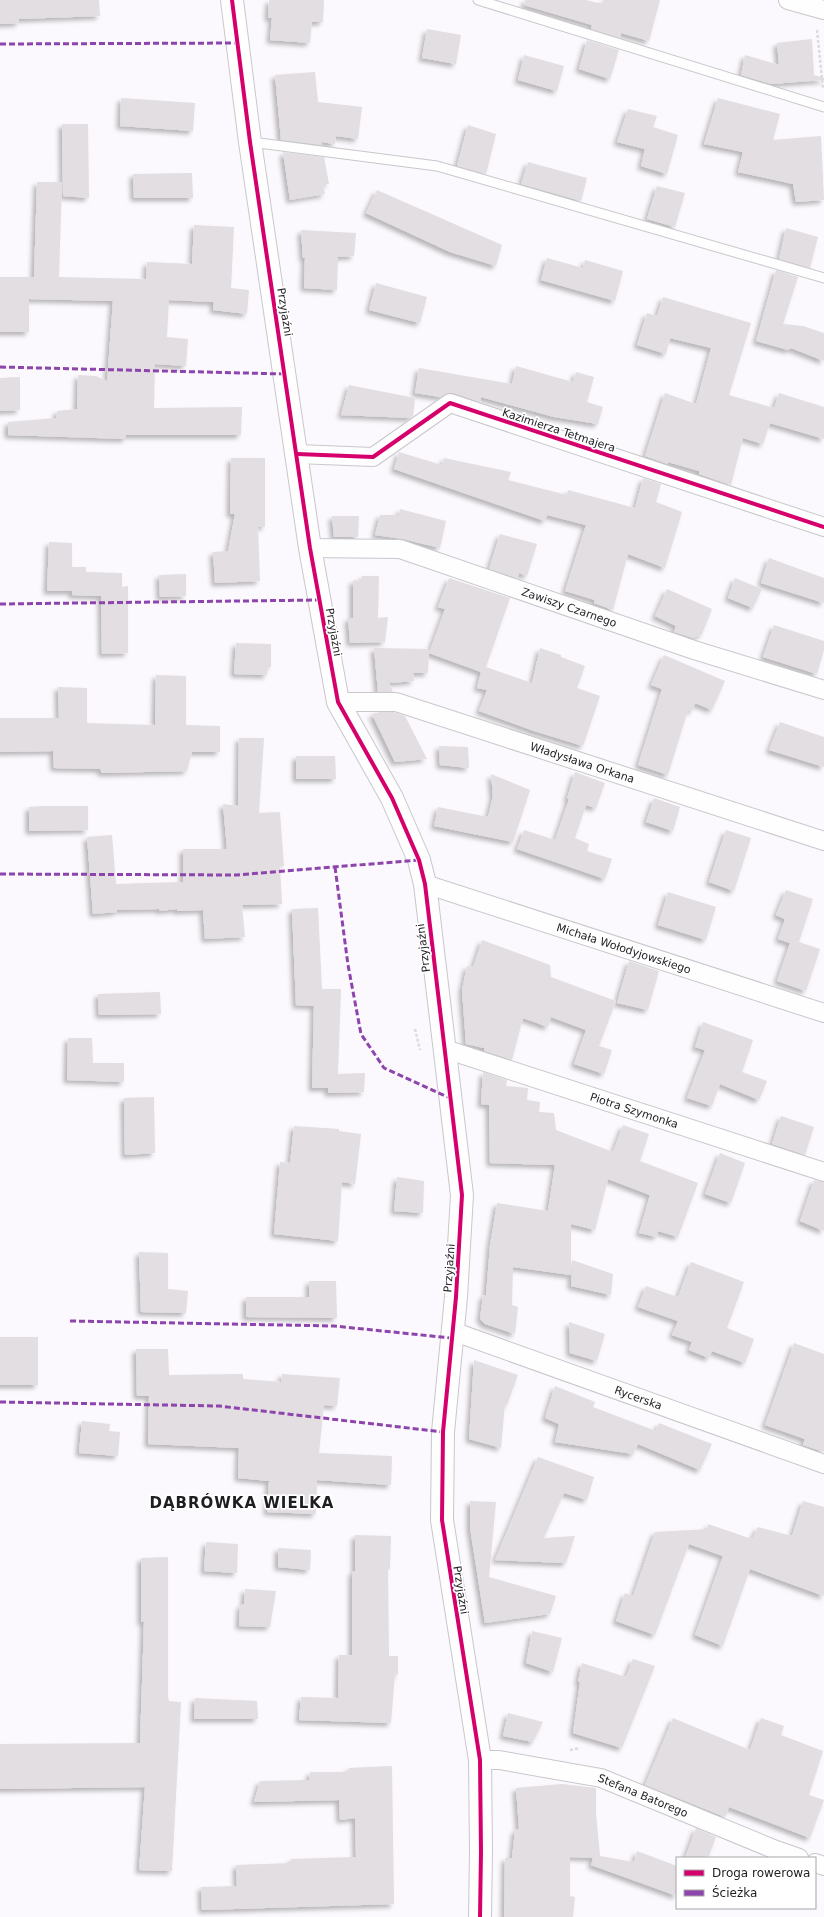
<svg xmlns="http://www.w3.org/2000/svg" width="824" height="1917" font-family="'DejaVu Sans',sans-serif">
  <defs>
    <filter id="shadow"><feDropShadow dx="-3.5" dy="3.5" stdDeviation="2" flood-color="#0004"/></filter>
  </defs>
  <rect width="100%" height="100%" fill="#fbf9fd"/>
  <g fill="#e2dee1" filter="url(#shadow)">
    <path d="M 0,0 L 99,0 L 100,16 L 19,19 L 19,23 L 0,24 Z"/>
    <path d="M 269,0 L 324,0 L 323,22 L 312,22 L 310,43 L 270,40 L 272,18 L 268,18 Z"/>
    <path d="M 525,0 L 586,0 L 602,4 L 603,0 L 660,0 L 649,41 L 621,33 L 620,38 L 591,29 L 592,25 L 524,5 Z"/>
    <path d="M 427,29 L 461,35 L 456,64 L 422,58 Z"/>
    <path d="M 812,39 L 814,75 L 824,78 L 824,80 L 771,84 L 741,75 L 745,55 L 779,65 L 777,43 Z"/>
    <path d="M 587,40 L 619,50 L 610,79 L 579,69 Z"/>
    <path d="M 524,55 L 564,66 L 557,91 L 518,80 Z"/>
    <path d="M 315,72 L 318,102 L 362,107 L 358,139 L 336,136 L 335,144 L 321,142 L 322,145 L 281,140 L 275,75 Z"/>
    <path d="M 121,98 L 195,103 L 193,131 L 120,126 Z"/>
    <path d="M 718,98 L 780,114 L 773,140 L 821,136 L 824,200 L 796,202 L 793,184 L 738,172 L 743,152 L 704,144 Z"/>
    <path d="M 628,109 L 657,116 L 653,127 L 678,135 L 667,174 L 641,166 L 645,149 L 617,142 Z"/>
    <path d="M 62,124 L 88,124 L 89,198 L 63,196 Z"/>
    <path d="M 468,125 L 496,134 L 486,174 L 457,166 Z"/>
    <path d="M 283,152 L 324,157 L 329,184 L 323,184 L 325,194 L 290,200 Z"/>
    <path d="M 528,162 L 587,178 L 581,201 L 521,184 Z"/>
    <path d="M 192,173 L 193,198 L 134,198 L 133,174 Z"/>
    <path d="M 37,182 L 62,182 L 59,277 L 146,279 L 147,262 L 192,264 L 194,225 L 234,227 L 231,288 L 249,290 L 247,314 L 213,310 L 214,302 L 169,300 L 167,337 L 188,339 L 186,366 L 155,364 L 154,408 L 242,407 L 241,435 L 126,435 L 126,439 L 8,435 L 8,422 L 56,418 L 57,411 L 77,409 L 78,375 L 96,376 L 107,381 L 113,301 L 29,299 L 29,332 L 0,332 L 0,277 L 34,277 Z"/>
    <path d="M 657,186 L 685,193 L 675,227 L 647,219 Z"/>
    <path d="M 377,190 L 502,245 L 496,266 L 450,252 L 366,213 Z"/>
    <path d="M 786,228 L 818,237 L 810,268 L 779,259 Z"/>
    <path d="M 301,230 L 356,233 L 354,256 L 338,257 L 337,290 L 304,288 L 305,258 L 303,258 Z"/>
    <path d="M 547,258 L 583,268 L 585,260 L 623,271 L 615,301 L 541,280 Z"/>
    <path d="M 776,270 L 798,277 L 783,324 L 803,326 L 824,333 L 824,361 L 791,348 L 788,350 L 756,341 Z"/>
    <path d="M 376,283 L 427,297 L 420,323 L 369,310 Z"/>
    <path d="M 663,297 L 751,323 L 729,395 L 774,408 L 779,393 L 824,407 L 824,439 L 770,423 L 763,444 L 743,438 L 731,485 L 699,474 L 699,471 L 668,462 L 668,464 L 645,456 L 665,393 L 696,404 L 711,348 L 670,338 L 666,354 L 637,345 L 647,313 L 657,316 Z"/>
    <path d="M 516,366 L 573,382 L 576,372 L 594,377 L 587,402 L 603,407 L 598,424 L 554,417 L 481,397 L 480,402 L 453,393 L 448,393 L 440,397 L 415,393 L 419,368 L 512,384 Z"/>
    <path d="M 20,377 L 20,410 L 0,411 L 0,378 Z"/>
    <path d="M 349,385 L 415,398 L 413,416 L 410,418 L 341,415 Z"/>
    <path d="M 399,452 L 442,465 L 444,458 L 511,472 L 508,480 L 567,495 L 568,490 L 635,508 L 643,478 L 661,484 L 656,502 L 682,512 L 665,568 L 628,554 L 613,610 L 594,603 L 595,600 L 565,591 L 586,525 L 547,515 L 545,521 L 394,469 Z"/>
    <path d="M 231,458 L 265,458 L 265,527 L 258,527 L 260,581 L 215,583 L 213,552 L 228,551 L 235,514 L 230,514 Z"/>
    <path d="M 400,509 L 446,521 L 440,548 L 403,539 L 375,535 L 380,515 L 399,515 Z"/>
    <path d="M 332,516 L 359,516 L 358,537 L 334,537 Z"/>
    <path d="M 500,534 L 537,544 L 527,576 L 519,573 L 517,578 L 489,569 Z"/>
    <path d="M 49,542 L 72,543 L 72,567 L 86,567 L 86,572 L 122,573 L 122,587 L 128,586 L 128,653 L 102,654 L 101,596 L 72,595 L 72,591 L 47,591 Z"/>
    <path d="M 769,558 L 824,578 L 824,603 L 761,583 Z"/>
    <path d="M 186,574 L 186,596 L 160,597 L 159,575 Z"/>
    <path d="M 362,576 L 379,576 L 378,618 L 388,617 L 385,642 L 350,643 L 348,618 L 353,618 L 353,580 L 361,581 Z"/>
    <path d="M 449,578 L 510,598 L 486,667 L 532,683 L 540,648 L 561,655 L 561,657 L 585,666 L 577,688 L 600,696 L 583,746 L 534,731 L 479,711 L 487,690 L 477,688 L 481,672 L 429,653 L 445,609 L 438,607 Z"/>
    <path d="M 735,578 L 762,589 L 753,608 L 728,598 Z"/>
    <path d="M 667,589 L 712,609 L 702,634 L 693,638 L 674,632 L 676,626 L 655,616 Z"/>
    <path d="M 774,625 L 824,641 L 824,650 L 817,674 L 763,657 Z"/>
    <path d="M 236,643 L 271,644 L 271,667 L 268,667 L 267,675 L 234,674 Z"/>
    <path d="M 374,648 L 429,649 L 428,673 L 413,673 L 414,681 L 389,683 L 393,692 L 378,692 Z"/>
    <path d="M 664,655 L 725,681 L 712,710 L 695,703 L 692,711 L 688,710 L 668,775 L 638,765 L 662,689 L 651,685 Z"/>
    <path d="M 156,675 L 186,676 L 186,725 L 220,726 L 220,752 L 192,752 L 187,771 L 102,773 L 100,769 L 54,768 L 53,751 L 0,752 L 0,718 L 59,718 L 58,687 L 87,688 L 87,723 L 155,725 Z"/>
    <path d="M 380,712 L 394,712 L 405,716 L 427,759 L 395,762 L 372,714 Z"/>
    <path d="M 780,722 L 824,737 L 824,767 L 769,750 Z"/>
    <path d="M 239,738 L 264,738 L 259,813 L 280,812 L 284,866 L 280,866 L 282,904 L 242,905 L 245,937 L 205,939 L 203,910 L 177,911 L 177,909 L 159,911 L 159,909 L 117,910 L 117,912 L 93,914 L 87,837 L 112,835 L 116,884 L 183,882 L 183,849 L 227,849 L 223,804 L 238,806 Z"/>
    <path d="M 439,746 L 468,747 L 469,768 L 440,765 Z"/>
    <path d="M 296,756 L 335,756 L 336,779 L 296,779 Z"/>
    <path d="M 575,772 L 605,783 L 596,808 L 586,805 L 575,838 L 589,844 L 587,851 L 612,859 L 605,879 L 517,849 L 524,830 L 555,840 L 569,799 L 567,799 Z"/>
    <path d="M 491,774 L 530,790 L 513,842 L 434,826 L 438,807 L 488,817 L 493,796 Z"/>
    <path d="M 654,798 L 680,807 L 673,831 L 646,822 Z"/>
    <path d="M 42,806 L 88,806 L 88,830 L 29,831 L 29,807 Z"/>
    <path d="M 726,830 L 751,838 L 734,891 L 709,882 Z"/>
    <path d="M 786,890 L 813,899 L 799,942 L 820,949 L 806,991 L 777,981 L 790,943 L 778,939 L 785,919 L 776,915 Z"/>
    <path d="M 668,892 L 716,907 L 706,940 L 658,925 Z"/>
    <path d="M 318,908 L 322,989 L 341,989 L 338,1074 L 365,1073 L 364,1092 L 328,1093 L 328,1088 L 312,1088 L 314,1006 L 296,1005 L 292,909 Z"/>
    <path d="M 482,940 L 550,965 L 551,977 L 616,1001 L 599,1046 L 612,1050 L 604,1074 L 574,1064 L 586,1030 L 551,1017 L 548,1027 L 523,1018 L 512,1060 L 484,1051 L 484,1048 L 466,1044 L 462,990 L 467,966 L 473,967 Z"/>
    <path d="M 629,961 L 659,971 L 648,1010 L 617,1003 Z"/>
    <path d="M 160,992 L 161,1014 L 99,1015 L 98,994 Z"/>
    <path d="M 703,1022 L 753,1040 L 742,1072 L 767,1081 L 759,1100 L 720,1084 L 712,1106 L 687,1098 L 705,1050 L 695,1047 Z"/>
    <path d="M 68,1038 L 92,1038 L 93,1063 L 124,1063 L 124,1082 L 67,1080 Z"/>
    <path d="M 483,1072 L 507,1080 L 506,1086 L 528,1088 L 527,1100 L 540,1102 L 539,1112 L 554,1113 L 556,1130 L 613,1152 L 623,1125 L 649,1134 L 640,1161 L 698,1183 L 678,1237 L 658,1231 L 657,1237 L 639,1233 L 650,1195 L 608,1179 L 595,1230 L 571,1224 L 571,1275 L 513,1267 L 512,1305 L 518,1307 L 515,1334 L 485,1324 L 480,1319 L 483,1295 L 486,1296 L 490,1245 L 497,1203 L 548,1211 L 555,1165 L 490,1163 L 489,1105 L 481,1104 Z"/>
    <path d="M 154,1097 L 155,1153 L 125,1155 L 124,1098 Z"/>
    <path d="M 781,1116 L 814,1127 L 805,1155 L 772,1144 Z"/>
    <path d="M 294,1126 L 339,1129 L 339,1131 L 361,1134 L 355,1184 L 342,1182 L 338,1241 L 274,1234 L 280,1162 L 290,1163 Z"/>
    <path d="M 720,1153 L 745,1163 L 731,1203 L 705,1194 Z"/>
    <path d="M 397,1177 L 424,1181 L 423,1213 L 394,1211 Z"/>
    <path d="M 814,1180 L 824,1182 L 824,1231 L 800,1221 Z"/>
    <path d="M 139,1252 L 168,1253 L 168,1289 L 188,1291 L 186,1313 L 141,1312 Z"/>
    <path d="M 572,1260 L 613,1274 L 611,1295 L 571,1286 Z"/>
    <path d="M 691,1262 L 744,1282 L 727,1328 L 754,1339 L 745,1363 L 712,1351 L 709,1358 L 689,1350 L 692,1342 L 672,1335 L 678,1321 L 638,1307 L 646,1286 L 678,1297 Z"/>
    <path d="M 309,1281 L 336,1281 L 337,1318 L 246,1317 L 246,1297 L 309,1297 Z"/>
    <path d="M 569,1322 L 605,1334 L 597,1361 L 570,1353 Z"/>
    <rect x="0" y="1337" width="38" height="48"/>
    <path d="M 794,1343 L 824,1354 L 824,1452 L 803,1445 L 805,1439 L 765,1425 Z"/>
    <path d="M 136,1349 L 168,1349 L 169,1375 L 243,1374 L 243,1379 L 281,1382 L 282,1374 L 340,1378 L 337,1406 L 324,1405 L 319,1453 L 392,1456 L 391,1485 L 317,1480 L 316,1514 L 267,1512 L 269,1481 L 238,1478 L 239,1448 L 148,1444 L 149,1396 L 137,1396 Z"/>
    <path d="M 474,1360 L 518,1375 L 507,1405 L 505,1404 L 501,1448 L 469,1439 Z"/>
    <path d="M 555,1386 L 595,1402 L 593,1407 L 656,1431 L 659,1423 L 712,1444 L 700,1470 L 638,1444 L 633,1454 L 555,1442 L 559,1424 L 545,1418 Z"/>
    <path d="M 82,1421 L 110,1424 L 109,1431 L 120,1432 L 118,1456 L 79,1453 Z"/>
    <path d="M 538,1457 L 594,1477 L 587,1500 L 564,1493 L 544,1538 L 575,1536 L 566,1563 L 495,1560 Z"/>
    <path d="M 470,1501 L 496,1502 L 489,1577 L 556,1596 L 550,1614 L 485,1623 L 470,1528 Z"/>
    <path d="M 803,1501 L 824,1507 L 824,1596 L 750,1569 L 723,1646 L 695,1635 L 723,1556 L 689,1544 L 655,1635 L 616,1621 L 625,1593 L 633,1596 L 655,1532 L 708,1529 L 708,1524 L 752,1539 L 758,1527 L 792,1536 Z"/>
    <path d="M 355,1535 L 391,1536 L 390,1569 L 388,1569 L 389,1656 L 398,1656 L 398,1675 L 395,1674 L 391,1723 L 299,1720 L 301,1697 L 338,1698 L 339,1655 L 352,1655 L 352,1571 L 355,1572 Z"/>
    <path d="M 206,1542 L 238,1544 L 237,1573 L 204,1571 Z"/>
    <path d="M 278,1548 L 311,1550 L 310,1570 L 278,1567 Z"/>
    <path d="M 168,1557 L 168,1696 L 169,1701 L 181,1702 L 172,1871 L 139,1870 L 145,1787 L 0,1789 L 0,1744 L 140,1743 L 144,1622 L 141,1622 L 141,1558 Z"/>
    <path d="M 245,1589 L 276,1591 L 270,1627 L 239,1626 L 240,1606 L 244,1604 Z"/>
    <path d="M 532,1631 L 562,1638 L 553,1672 L 526,1663 Z"/>
    <path d="M 633,1659 L 655,1666 L 622,1748 L 573,1733 L 580,1682 L 578,1681 L 582,1663 L 626,1677 Z"/>
    <path d="M 195,1698 L 257,1701 L 258,1719 L 194,1719 Z"/>
    <path d="M 508,1713 L 543,1722 L 533,1742 L 503,1736 Z"/>
    <path d="M 673,1718 L 750,1750 L 761,1718 L 784,1726 L 781,1735 L 823,1751 L 809,1795 L 824,1800 L 810,1838 L 729,1807 L 725,1817 L 645,1785 Z"/>
    <path d="M 392,1766 L 394,1904 L 202,1910 L 201,1887 L 237,1886 L 236,1865 L 291,1863 L 291,1859 L 356,1857 L 355,1818 L 340,1820 L 339,1800 L 254,1802 L 260,1781 L 309,1780 L 310,1772 L 348,1772 L 349,1768 Z"/>
    <path d="M 562,1784 L 596,1788 L 596,1813 L 600,1856 L 634,1862 L 637,1851 L 677,1866 L 677,1896 L 591,1865 L 593,1858 L 570,1857 L 570,1896 L 575,1897 L 573,1917 L 504,1917 L 505,1858 L 512,1858 L 515,1830 L 519,1829 L 516,1788 Z"/>
    <path d="M 696,1828 L 716,1837 L 709,1856 L 685,1858 Z"/>
  </g>
  <g fill="none" stroke-linecap="round" stroke-linejoin="round">
    <g stroke="#c8c7cb" stroke-width="11">
      <g id="lane">
        <path d="M 478,0 L 824,107"/>
        <path d="M 251,142 L 437,166 L 824,278"/>
      </g>
    </g>
    <g stroke="#c8c7cb" stroke-width="20">
      <g id="street">
        <path d="M 788,0 L 824,10"/>
        <path d="M 297,454 L 373,457 L 450,403 L 824,527"/>
        <path id="s1" d="M 310,548 L 400,549 L 694,650 L 824,690"/>
        <path id="s2" d="M 338,702 L 396,702 L 824,841"/>
        <path id="s3" d="M 425,884 L 824,1013"/>
        <path id="s4" d="M 445,1049 L 824,1172"/>
        <path id="s5" d="M 452,1331 L 824,1464"/>
        <path id="s6" d="M 480,1760 L 499,1760 L 601,1778 L 776,1850 L 799,1858"/>
        <path d="M 815,1863 L 824,1866"/>
      </g>
    </g>
    <g stroke="#c8c7cb" stroke-width="24">
      <path id="secondary" d="M 232,0 L 250,142 L 310,548 L 338,702 L 392,798 L 419,860 L 425,884 L 462,1195 L 456,1297 L 443,1432 L 442,1520 L 480,1760 L 481,1851 L 480,1917"/>
    </g>
    <g stroke="#dbdadc" stroke-width="2.5" stroke-dasharray="3 2" stroke-linecap="butt">
      <path d="M 817,30 L 823,89"/>
      <path d="M 415,1029 L 420,1050"/>
      <path d="M 570,1750 L 580,1748"/>
    </g>
    <use href="#lane" stroke="#fefeff" stroke-width="9"/>
    <use href="#street" stroke="#fefeff" stroke-width="18"/>
    <use href="#secondary" stroke="#fefeff" stroke-width="22"/>
    <g stroke="#8e44ad" stroke-width="3" stroke-dasharray="6 3" stroke-linecap="butt">
      <path d="M 0,44 L 238,43"/>
      <path d="M 0,367 L 285,374"/>
      <path d="M 0,604 L 319,600"/>
      <path d="M 335,867 L 348,965 L 361,1034 L 384,1068 L 450,1098"/>
      <path d="M 0,874 L 236,875 L 419,860"/>
      <path d="M 70,1321 L 334,1326 L 451,1338"/>
      <path d="M 0,1402 L 219,1406 L 443,1432"/>
    </g>
    <g stroke="#fff" stroke-width="6">
      <g id="cycleway">
        <path d="M 232,0 L 250,142 L 310,548 L 338,702 L 392,798 L 419,860 L 425,884 L 462,1195 L 456,1297 L 443,1432 L 442,1520 L 480,1760 L 481,1851 L 480,1917"/>
        <path d="M 297,454 L 373,457 L 450,403 L 824,527"/>
      </g>
    </g>
    <use href="#cycleway" stroke="#d6006c" stroke-width="4"/>
  </g>
  <g text-anchor="middle" stroke-width="3.5" stroke-linejoin="round" paint-order="stroke">
    <g font-size="11" fill="#1e1d21" stroke="#fff">
      <text transform="translate(285 312) rotate(81)" y="4">Przyjaźni</text>
      <text transform="translate(559 430) rotate(18)" y="4">Kazimierza Tetmajera</text>
      <text dy="4" stroke="none"><textPath href="#s1" startOffset="269">Zawiszy Czarnego</textPath></text>
      <text transform="translate(334 632) rotate(80)" y="4">Przyjaźni</text>
      <text dy="4" stroke="none"><textPath href="#s2" startOffset="254">Władysława Orkana</textPath></text>
      <text transform="translate(423 948) rotate(-97)" y="4">Przyjaźni</text>
      <text dy="4" stroke="none"><textPath href="#s3" startOffset="209">Michała Wołodyjowskiego</textPath></text>
      <text dy="4" stroke="none"><textPath href="#s4" startOffset="199">Piotra Szymonka</textPath></text>
      <text transform="translate(449 1268) rotate(-86)" y="4">Przyjaźni</text>
      <text dy="4" stroke="none"><textPath href="#s5" startOffset="198">Rycerska</textPath></text>
      <text transform="translate(461 1590) rotate(81)" y="4">Przyjaźni</text>
      <text dy="4" stroke="none"><textPath href="#s6" startOffset="168">Stefana Batorego</textPath></text>
    </g>
    <g font-size="15" font-weight="bold" letter-spacing="1" fill="#1e1d21" stroke="#fff">
      <text x="242" y="1508">DĄBRÓWKA WIELKA</text>
    </g>
  </g>
  <rect x="676" y="1857" width="140" height="52" fill="#ffffff" stroke="#a5a5a6"/>
  <rect x="684" y="1870" width="20" height="6" fill="#d6006c" stroke="#a5a5a6"/>
  <text x="712" y="1877" font-size="12" fill="#1e1d21">Droga rowerowa</text>
  <rect x="684" y="1890" width="20" height="6" fill="#8e44ad" stroke="#a5a5a6"/>
  <text x="712" y="1897" font-size="12" fill="#1e1d21">Ścieżka</text>
</svg>
